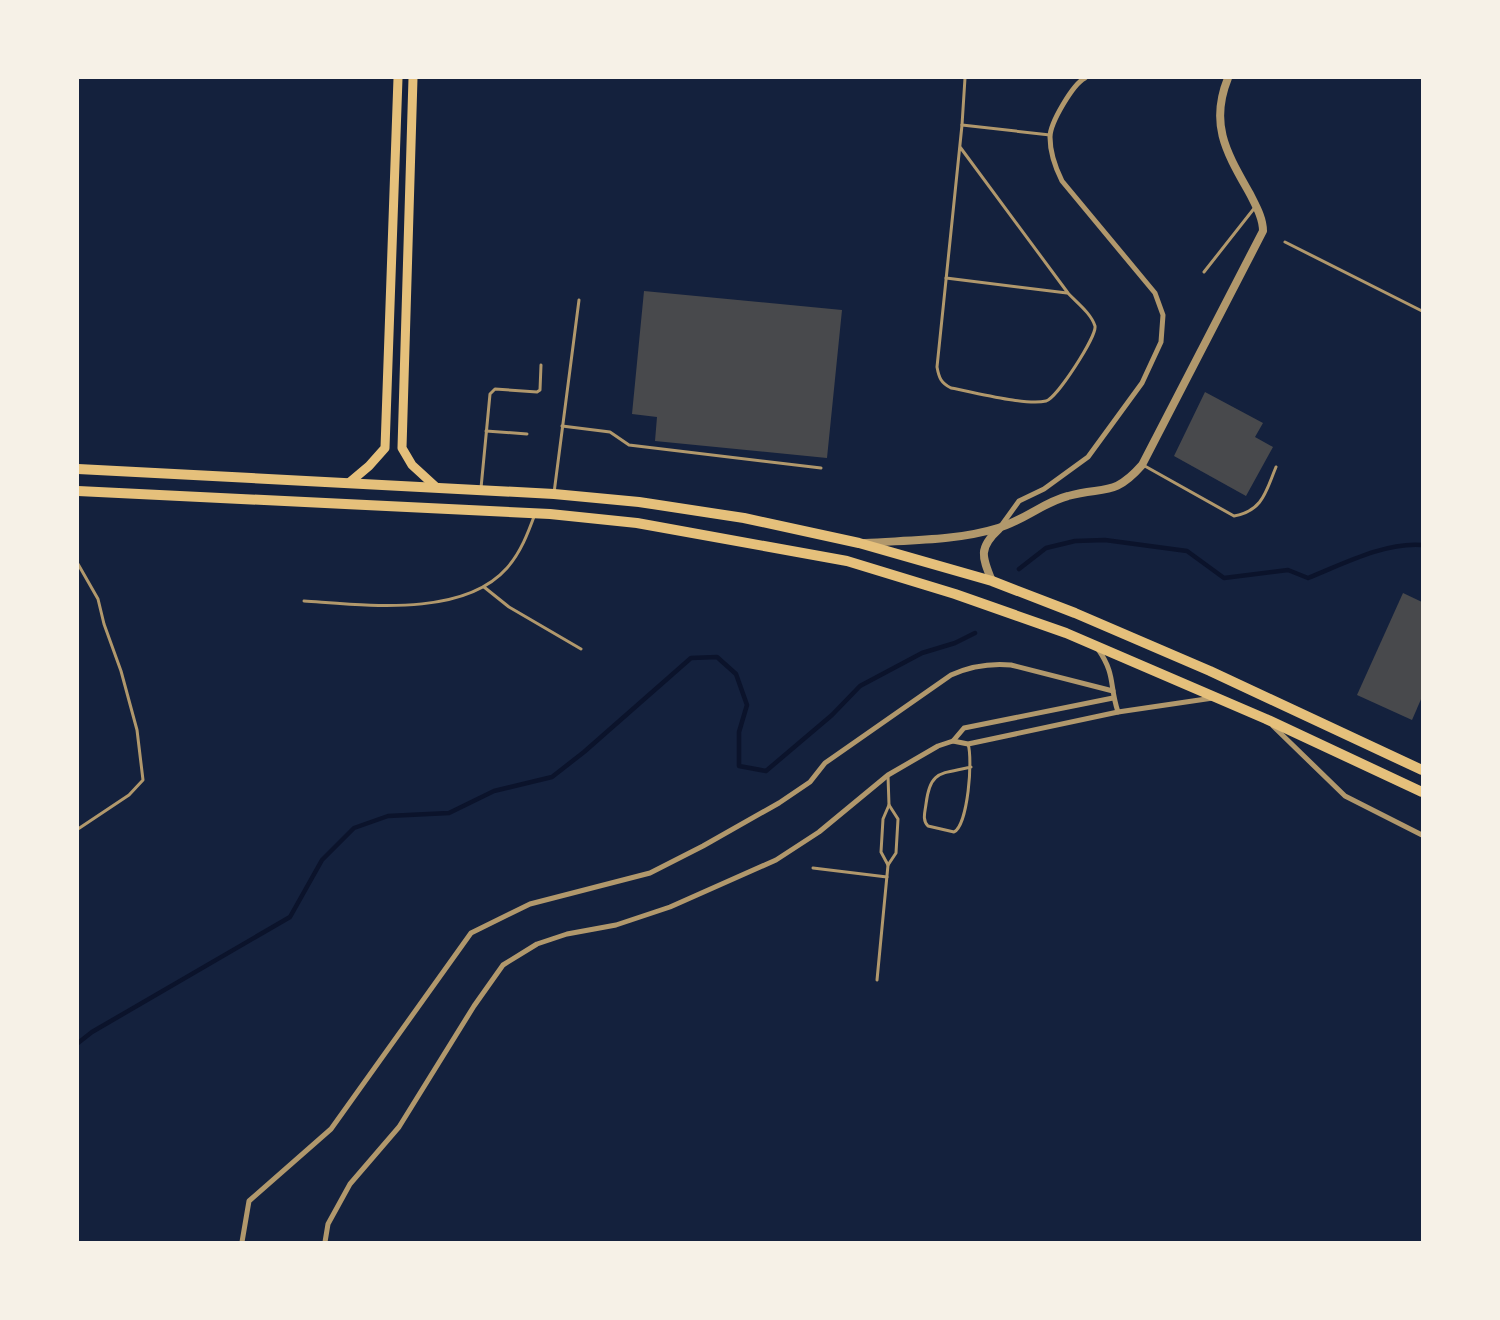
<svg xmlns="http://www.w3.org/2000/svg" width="1500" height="1320" font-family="'Space Grotesk',sans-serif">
  <rect width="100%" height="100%" fill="#14213d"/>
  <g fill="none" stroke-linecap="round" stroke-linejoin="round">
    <g stroke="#0b132b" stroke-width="4.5">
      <path d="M 1019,569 L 1046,548 L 1075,541 L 1105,540 L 1187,551 L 1224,578 L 1288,570 L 1308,578 C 1343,564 1385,542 1422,545"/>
      <path d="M 78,1043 L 92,1032 L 290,917 L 322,860 L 354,828 L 388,816 L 449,813 L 494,791 L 552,777 L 584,752 L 691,658 L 717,657 L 736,674 L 747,705 L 739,732 L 739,766 L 766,771 L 832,715 L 860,686 L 922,653 L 955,643 L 975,633"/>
    </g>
  </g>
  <g fill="#48494c">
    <path d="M 644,291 L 842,310 L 827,458 L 655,441 L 657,417 L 632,414 Z"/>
    <path d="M 1205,392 L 1263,423 L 1255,437 L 1273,447 L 1246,496 L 1174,456 Z"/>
    <path d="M 1403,593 L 1422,602 L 1422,697 L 1412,720 L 1357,695 Z"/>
  </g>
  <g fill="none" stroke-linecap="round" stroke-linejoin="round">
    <g stroke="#b1986c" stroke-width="3">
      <path d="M 962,125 L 1050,135"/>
      <path d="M 960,147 L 1068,293 C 1076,302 1091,313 1095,326 C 1097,336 1057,398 1046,401 C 1026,406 974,392 951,388 C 941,383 939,378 937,367 L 962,125 L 965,78"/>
      <path d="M 1285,242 L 1422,311"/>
      <path d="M 1204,272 L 1256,206"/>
      <path d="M 946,278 L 1067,293"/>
      <path d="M 562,426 L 610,432 L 629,445 L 821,468"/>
      <path d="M 486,431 L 527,434"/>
      <path d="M 1143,465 L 1234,516 C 1263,511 1266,491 1276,467"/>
      <path d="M 481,488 L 490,394 L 495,389 L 537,392 L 540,390 L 541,365"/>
      <path d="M 554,493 L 579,300"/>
      <path d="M 78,564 L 98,599 L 104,624 L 121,671 L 137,730 L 143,780 L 129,795 L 78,829"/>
      <path d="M 484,587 L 509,607 L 581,649"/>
      <path d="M 304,601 C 364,605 463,618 507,568 C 521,552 528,533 535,514"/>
      <path d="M 968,744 C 973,759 968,825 954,832 L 928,826 C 922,820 925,812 926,804 C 930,770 941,774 971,767"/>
      <path d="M 888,776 L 889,805 L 883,819 L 881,852 L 888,865"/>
      <path d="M 813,868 L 887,877"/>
      <path d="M 877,980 L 888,865 L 896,853 L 898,819 L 889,805"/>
    </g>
    <g stroke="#b1986c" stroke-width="5">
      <path d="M 1001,526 L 1019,501 L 1044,489 L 1088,457 L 1142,383 L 1161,342 L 1163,315 L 1155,293 L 1062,181 C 1055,167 1050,153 1050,137 C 1050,123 1073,84 1085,78"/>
      <path d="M 1098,649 C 1116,675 1109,685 1118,712"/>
      <path d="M 1273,726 L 1345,796 L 1422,835"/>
      <path d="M 953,741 L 968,744 L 1118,712 L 1213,698"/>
      <path d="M 242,1242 L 249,1201 L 331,1129 L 471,933 L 530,904 L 650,873 L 703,846 L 779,803 L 810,782 L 825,763 L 951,675 C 971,666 989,663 1011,665 L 1113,691"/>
      <path d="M 325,1242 L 328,1224 L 350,1184 L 399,1127 L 474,1006 L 503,965 L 537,944 L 567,934 L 616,925 L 670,907 L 776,860 L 819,832 L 888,775 L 938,746 L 953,741 L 964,728 L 1113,698"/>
    </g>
    <g stroke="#b1986c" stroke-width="8">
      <path d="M 865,543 C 909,540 956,541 998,528 C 1023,521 1044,502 1068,496 C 1104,486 1114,497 1142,465 L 1263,231 C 1263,218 1256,206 1250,194 C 1227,153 1209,125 1228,78"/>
      <path d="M 992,581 C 982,557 978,548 999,529"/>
    </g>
    <g stroke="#e5c07b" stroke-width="9">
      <path d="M 413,78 L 402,448 L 412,465 L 436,487"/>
      <path d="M 350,482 L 369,466 L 385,448 L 398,78"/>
    </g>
    <g stroke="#e5c07b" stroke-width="10">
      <path d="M 78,469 L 554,494 L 639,502 L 744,518 L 859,543 L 992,581 L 1075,613 L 1210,671 L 1422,770"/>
      <path d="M 78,491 L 550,514 L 637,523 L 847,561 L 955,594 L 1066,633 L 1266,719 L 1422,792"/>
    </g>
  </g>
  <rect width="1500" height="1320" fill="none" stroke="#f6f1e7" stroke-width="158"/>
</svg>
